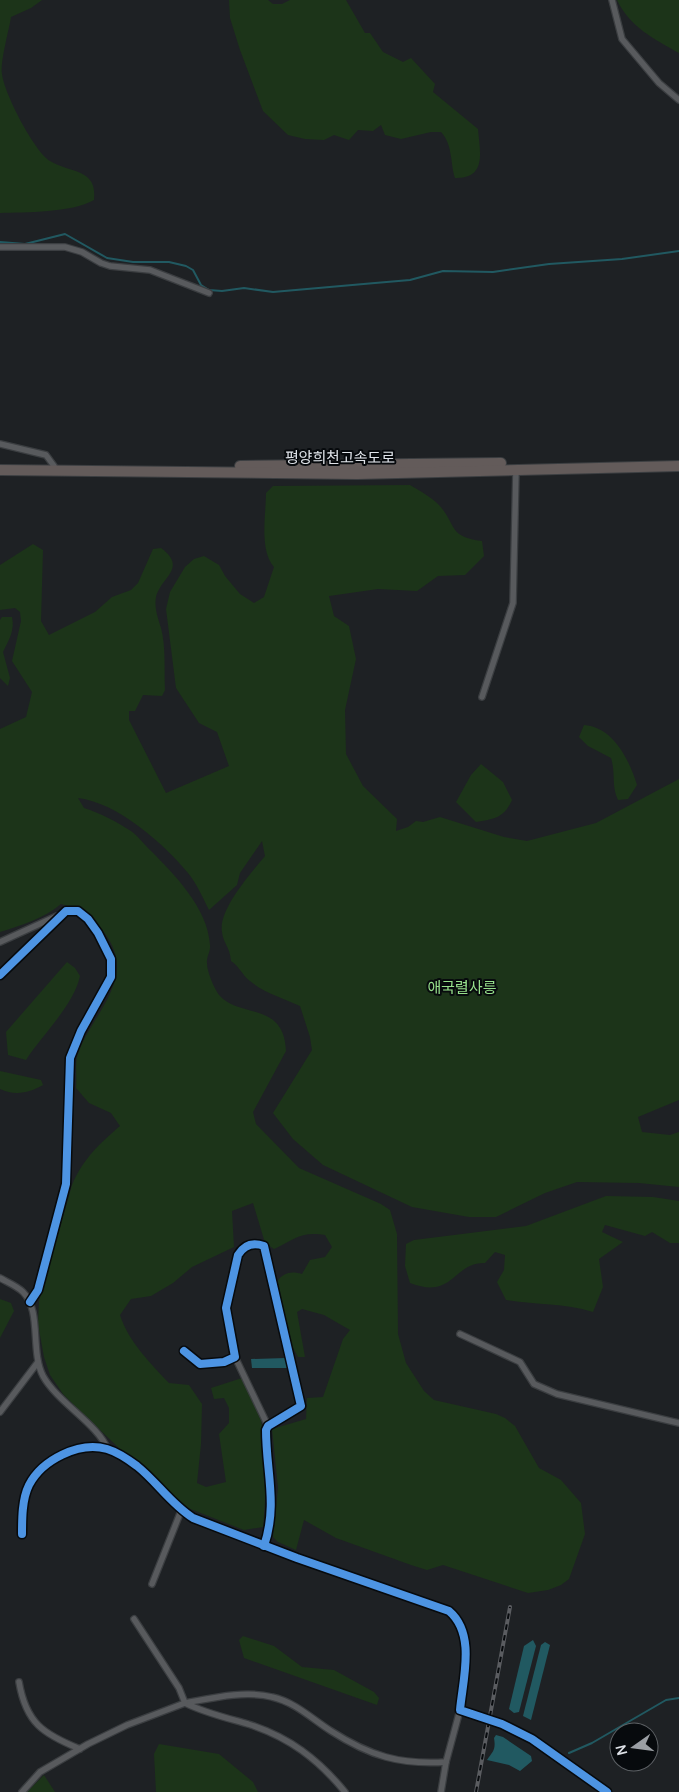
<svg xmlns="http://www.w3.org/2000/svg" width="679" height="1792" font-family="Manrope,'Noto Sans KR',sans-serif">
  <rect width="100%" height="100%" fill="#1e2124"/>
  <g fill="#1c3419">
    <path d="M 0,0 L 42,0 L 31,8 L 11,17 C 9,30 0,62 2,74 C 4,93 34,151 50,161 C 69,173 98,168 94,200 C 71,213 26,212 0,213 Z"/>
    <path d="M 229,0 L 268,0 L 273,4 L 282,4 L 290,0 L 346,0 L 365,33 L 370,33 L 383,52 L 403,62 L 411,58 L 435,84 L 433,92 L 478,129 C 480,152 487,179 455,178 C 450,162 453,145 441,132 L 431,132 L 401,139 L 385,135 L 381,125 L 373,131 L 358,130 L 349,140 L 334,135 L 324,140 L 305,139 L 288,135 L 263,111 L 240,50 L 230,18 Z"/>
    <path d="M 617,0 L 679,0 L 679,53 C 654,39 630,27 617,0 Z"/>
    <path d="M 410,485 C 420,491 431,497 439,505 C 457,525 448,537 482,541 L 484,556 L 465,575 L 438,576 L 417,591 L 378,589 L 329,596 L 334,616 L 349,626 L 356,659 L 345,710 L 346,754 L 363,786 L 397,819 L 396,831 L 408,827 L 416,821 L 423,822 L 440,817 L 504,837 L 527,841 L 596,823 L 679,779 L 679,1100 L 638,1117 L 642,1132 L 670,1135 L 679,1132 L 679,1187 L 639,1183 L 577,1182 L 545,1193 L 496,1217 L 469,1217 L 412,1207 L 323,1165 L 293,1139 L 273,1113 L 312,1050 L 310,1037 L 300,1006 C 283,998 264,993 250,981 C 242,975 240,967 231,961 C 230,947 223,943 222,932 C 218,910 251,873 265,856 L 262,841 L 240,873 L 237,885 L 209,910 C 203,898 197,884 188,873 C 163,843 118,803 78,798 L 84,808 C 100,813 117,822 131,831 C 138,836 144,844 150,850 C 174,874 208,908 210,945 C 211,951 206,957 207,963 C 207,972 214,988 219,995 C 240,1019 284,1001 286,1051 L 253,1112 L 256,1124 L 299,1168 L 381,1204 L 390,1210 L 397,1234 L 398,1334 L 406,1363 L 424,1391 L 434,1400 L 496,1414 L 505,1418 L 515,1426 L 539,1468 L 561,1480 L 581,1503 L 585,1534 L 569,1579 L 561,1585 L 548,1590 L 528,1593 L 443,1565 L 427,1570 L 411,1565 L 336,1538 L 304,1520 L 296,1550 L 278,1542 L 273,1537 L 278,1488 L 272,1429 L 306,1419 L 307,1398 L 323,1397 L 343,1339 L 350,1330 L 324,1315 L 302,1309 L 297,1312 L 305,1357 L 298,1357 L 290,1342 L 277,1282 C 283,1272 292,1271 302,1274 L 310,1260 L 325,1257 L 332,1247 L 325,1235 C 300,1231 294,1240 274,1249 L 265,1243 L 253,1203 L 232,1211 L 234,1247 L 192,1267 L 173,1283 L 151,1296 L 131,1299 L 120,1315 C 128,1341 151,1364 169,1383 L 189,1385 L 202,1404 L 201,1444 L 197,1483 L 206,1487 L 226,1482 L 219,1434 L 229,1423 L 229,1408 L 224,1398 L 214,1399 L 211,1388 L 242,1378 C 249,1392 256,1406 261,1421 C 268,1449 266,1497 263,1527 L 244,1530 L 188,1508 L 170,1495 L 140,1464 L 121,1450 L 78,1409 L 63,1394 L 50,1375 L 44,1357 L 38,1324 L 39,1301 L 72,1185 C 83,1159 99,1144 120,1126 L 111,1113 L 89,1103 L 76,1088 C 77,1079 75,1066 77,1057 C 90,1014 138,981 106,935 C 90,912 88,912 61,904 C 43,919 22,925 0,932 L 0,729 L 26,717 L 32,692 L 12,661 L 21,621 L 20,612 L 15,608 L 0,610 L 0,565 L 33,544 L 43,550 L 41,621 L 49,635 L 95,612 L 112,597 L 131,590 L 138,583 L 153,549 L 161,548 C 188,568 161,577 156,597 C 154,608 158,618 161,628 C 166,646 164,670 165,690 L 162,696 L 143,695 L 135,711 L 129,711 L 129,720 L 166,793 L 229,766 L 217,732 L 199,723 L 176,688 L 166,609 L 170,592 L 185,567 L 194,559 L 204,556 L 219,565 L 225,576 L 240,594 L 254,603 L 264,597 L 274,567 C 259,550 266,515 266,493 L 273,486 Z"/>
    <path d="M 2,617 L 12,617 C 15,630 9,640 3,652 L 10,678 L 8,686 L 0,678 L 0,620 Z"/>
    <path d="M 584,725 C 613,727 629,759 637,785 L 628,799 L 618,800 C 611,785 616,774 611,758 L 588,746 L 579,737 Z"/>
    <path d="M 481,764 L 503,782 L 512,800 C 504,818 495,819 476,822 L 456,802 L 471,775 Z"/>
    <path d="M 67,962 L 75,968 L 80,976 C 74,1005 42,1035 26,1060 L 8,1055 L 6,1032 Z"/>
    <path d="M 0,1071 L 41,1080 L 43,1085 C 29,1093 15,1096 0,1089 Z"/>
    <path d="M 606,1196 L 653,1197 L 679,1201 L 679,1243 L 670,1243 L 652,1232 L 645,1236 L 605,1225 L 602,1232 L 623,1242 L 599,1259 L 603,1287 L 593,1312 C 563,1303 536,1305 506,1300 L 497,1282 L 504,1270 L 505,1255 L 495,1252 L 485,1263 C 453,1262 454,1300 410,1283 L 405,1266 L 406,1244 L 414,1240 L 526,1226 Z"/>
    <path d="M 0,1299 L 11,1303 L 14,1311 L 0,1338 Z"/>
    <path d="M 243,1636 L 274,1646 L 302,1667 L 334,1670 L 374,1692 L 379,1698 L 377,1705 L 244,1658 L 239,1640 Z"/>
    <path d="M 159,1744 L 219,1754 L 253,1782 L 258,1792 L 156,1792 L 154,1754 Z"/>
    <path d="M 44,1775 L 55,1792 L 27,1792 Z"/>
  </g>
  <g fill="#215961">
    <path d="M 286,1358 L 287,1368 L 252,1368 L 251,1359 Z"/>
    <path d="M 533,1640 L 536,1646 L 519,1712 L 514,1713 L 509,1709 L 524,1646 Z"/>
    <path d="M 545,1642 L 550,1645 L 531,1720 L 523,1716 L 524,1712 L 541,1645 Z"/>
    <path d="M 496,1735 L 503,1737 L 531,1756 L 532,1761 L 520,1771 L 509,1765 L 487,1760 C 493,1751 496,1750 494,1738 Z"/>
  </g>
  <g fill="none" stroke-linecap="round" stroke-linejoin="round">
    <g stroke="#215961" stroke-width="2">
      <path d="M 0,242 L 25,244 L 65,234 L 107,258 L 133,262 L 169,262 L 186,266 L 193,270 L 201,285 L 209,290 L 222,291 L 244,288 L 273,292 L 375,283 L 410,280 L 443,271 L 493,272 L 549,264 L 622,259 L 679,251"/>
      <path d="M 569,1753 L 592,1743 L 666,1700 L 679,1698"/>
    </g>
    <g stroke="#3b3e41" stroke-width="8">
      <g id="street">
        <path d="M 612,0 L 622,39 L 659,83 L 679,100"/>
        <path d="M 0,247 L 65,247 L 82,252 L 101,263 L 110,266 L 150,270 L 209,293"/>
        <path d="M 0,444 L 46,455 L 54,466"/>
        <path d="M 482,697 L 513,603 L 516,470"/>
        <path d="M 0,942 L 57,916"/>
        <path d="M 0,975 L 66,911 L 78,911 L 88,919 L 98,933 L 111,959 L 111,977 L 81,1031 L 70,1058 L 66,1184 L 38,1290 L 30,1302"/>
        <path d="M 0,1278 C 7,1282 17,1286 23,1292 C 42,1311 30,1351 43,1376 C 58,1403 98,1424 108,1450"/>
        <path d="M 460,1334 L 520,1362 L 534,1384 L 557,1394 L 679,1423"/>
        <path d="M 184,1351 L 200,1364 L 224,1362 L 235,1357 L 226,1308 L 238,1255 C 244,1245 253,1242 264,1246 L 301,1406 L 268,1426 L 266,1430 C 266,1471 278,1505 264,1546"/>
        <path d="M 235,1357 L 268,1426"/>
        <path d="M 0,1412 L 38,1362"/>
        <path d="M 22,1534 C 22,1519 22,1499 29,1485 C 42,1460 79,1441 107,1449 C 117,1452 129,1460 137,1466 C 157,1482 171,1504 193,1518 L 297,1558 L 449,1611 C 476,1634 463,1678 460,1710 L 502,1724 L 532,1739 L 607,1792"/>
        <path d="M 152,1584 L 181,1511"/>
        <path d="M 19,1682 C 26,1723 43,1734 80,1749"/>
        <path d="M 185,1703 C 212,1698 245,1690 272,1697 C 295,1702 312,1719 331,1731 C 370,1756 400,1765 446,1762 L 460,1710"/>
        <path d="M 185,1703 C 205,1713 227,1718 248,1724 C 289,1737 318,1759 345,1792"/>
        <path d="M 22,1792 L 40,1772 L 88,1744 L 127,1725 L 185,1703 L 179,1688 L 134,1619"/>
        <path d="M 441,1792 L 446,1762"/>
      </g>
    </g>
    <g stroke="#3b3e41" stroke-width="12">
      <g id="highway">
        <path d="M 240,466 L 501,463"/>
        <path d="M 0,470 L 357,474 L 679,466"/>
      </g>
    </g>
    <use href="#street" stroke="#585a5d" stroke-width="5.5"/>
    <use href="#highway" stroke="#635b5a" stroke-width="10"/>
    <g stroke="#5a5c60" stroke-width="4">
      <path id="rail" d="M 476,1792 L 510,1607"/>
    </g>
    <use href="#rail" stroke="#070a0d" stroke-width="2" stroke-dasharray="5.5" stroke-linecap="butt"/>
    <g stroke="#070a0d" stroke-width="11">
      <g id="cycleway">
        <path d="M 0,975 L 66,911 L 78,911 L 88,919 L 98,933 L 111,959 L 111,977 L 81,1031 L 70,1058 L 66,1184 L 38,1290 L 30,1302"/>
        <path d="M 184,1351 L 200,1364 L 224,1362 L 235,1357 L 226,1308 L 238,1255 C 244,1245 253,1242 264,1246 L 301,1406 L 268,1426 L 266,1430 C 266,1471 278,1505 264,1546"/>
        <path d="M 22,1534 C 22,1519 22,1499 29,1485 C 42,1460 79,1441 107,1449 C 117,1452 129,1460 137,1466 C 157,1482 171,1504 193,1518 L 297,1558 L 449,1611 C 476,1634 463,1678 460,1710 L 502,1724 L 532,1739 L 607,1792"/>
      </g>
    </g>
    <use href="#cycleway" stroke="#4d94e3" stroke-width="8"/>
  </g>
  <g text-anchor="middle" stroke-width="4" stroke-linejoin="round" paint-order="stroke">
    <g font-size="15" fill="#dfe3e9" stroke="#070a0d">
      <text x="340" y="463">평양희천고속도로</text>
    </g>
    <g font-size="15" fill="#96df8b" stroke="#070a0d">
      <text x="462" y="993">애국렬사릉</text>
    </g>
  </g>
  <g transform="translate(634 1747) rotate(256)"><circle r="24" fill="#070a0d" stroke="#5d6165"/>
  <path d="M0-4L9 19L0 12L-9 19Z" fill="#9b9fa4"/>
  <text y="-8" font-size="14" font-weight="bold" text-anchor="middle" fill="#dfe3e9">N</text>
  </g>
</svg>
